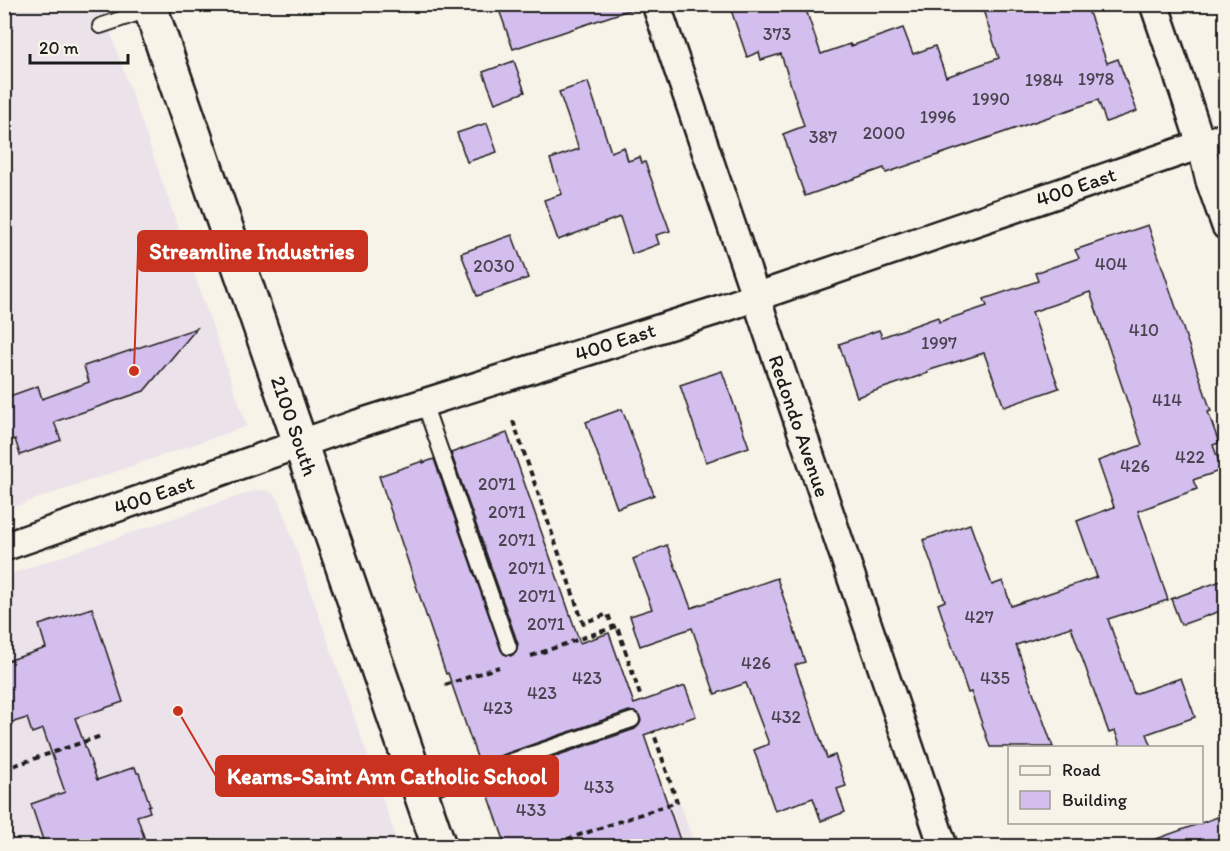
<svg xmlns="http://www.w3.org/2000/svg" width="1230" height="851" font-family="Itim,sans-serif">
  <rect width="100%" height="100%" fill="#f7f3e8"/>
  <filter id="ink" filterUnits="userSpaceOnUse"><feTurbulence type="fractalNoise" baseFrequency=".0167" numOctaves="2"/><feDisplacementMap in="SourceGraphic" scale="12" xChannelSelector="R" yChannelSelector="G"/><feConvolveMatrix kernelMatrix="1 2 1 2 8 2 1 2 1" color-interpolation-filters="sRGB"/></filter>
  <g filter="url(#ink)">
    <g fill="#ece3ea">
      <path d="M 4,5 L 101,5 L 247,426 L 5,510 Z"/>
      <path d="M 256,490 L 269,491 L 275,495 L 279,500 L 399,846 L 5,846 L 4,576 Z"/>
      <path d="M 678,797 L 695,846 L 537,846 Z"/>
    </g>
    <g fill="#d4beee" stroke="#1c1c1c" stroke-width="1.5">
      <path d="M 497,4 L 631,4 L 632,9 L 513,49 Z"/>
      <path d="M 729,4 L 804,4 L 821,54 L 850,44 L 851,46 L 903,28 L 913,54 L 935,46 L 946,77 L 999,58 L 981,4 L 1086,4 L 1107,63 L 1118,59 L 1137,111 L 1106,122 L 1098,100 L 886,173 L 884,168 L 805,196 L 783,134 L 804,126 L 781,54 L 761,60 L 759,52 L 747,57 Z"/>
      <path d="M 514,61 L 525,92 L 495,103 L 483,72 Z"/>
      <path d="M 588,82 L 611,152 L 624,147 L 628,161 L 640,157 L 642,163 L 645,162 L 670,231 L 656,235 L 659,244 L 632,254 L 620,217 L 558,240 L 544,200 L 562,194 L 550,159 L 579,149 L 559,92 Z"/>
      <path d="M 487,123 L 497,152 L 467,162 L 457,133 Z"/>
      <path d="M 1148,225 L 1211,411 L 1208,412 L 1219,443 L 1213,445 L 1222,470 L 1193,480 L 1197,489 L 1138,511 L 1168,600 L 1108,619 L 1134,694 L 1181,678 L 1195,717 L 1147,734 L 1152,747 L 1121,747 L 1115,731 L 1109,733 L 1071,627 L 1016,645 L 1053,747 L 990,747 L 971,692 L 968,693 L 938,604 L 945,601 L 923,540 L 970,524 L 992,585 L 1003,581 L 1011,606 L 1097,577 L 1077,521 L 1114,507 L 1098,461 L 1142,445 L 1090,292 L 1032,312 L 1059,388 L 1004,407 L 984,353 L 927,371 L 928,373 L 857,397 L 839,344 L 879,330 L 882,337 L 938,317 L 939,322 L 987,306 L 984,299 L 1038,281 L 1035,273 L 1079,258 L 1075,250 Z"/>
      <path d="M 512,235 L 528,278 L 477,296 L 461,253 Z"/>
      <path d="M 197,328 L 144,391 L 54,422 L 61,440 L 20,455 L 15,439 L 4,443 L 4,398 L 38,386 L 42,399 L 89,382 L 84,366 Z"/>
      <path d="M 722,371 L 749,447 L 706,462 L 680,385 Z"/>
      <path d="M 622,409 L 654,495 L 617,508 L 586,422 Z"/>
      <path d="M 507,433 L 580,643 L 609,633 L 634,704 L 685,686 L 696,716 L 644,735 L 682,846 L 506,846 L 486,788 L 488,787 L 485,780 L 635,729 L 639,725 L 641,721 L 640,717 L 637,713 L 629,711 L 479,763 L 448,673 L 446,674 L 379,476 L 423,461 L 423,463 L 434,459 L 501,650 L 504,654 L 511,656 L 516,652 L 518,644 L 451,453 Z"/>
      <path d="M 667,545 L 691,608 L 777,578 L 805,662 L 795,665 L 827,758 L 835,755 L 846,786 L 837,789 L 845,812 L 821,821 L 813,798 L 775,811 L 754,750 L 769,744 L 746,683 L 715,694 L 692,628 L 640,646 L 630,616 L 652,609 L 633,559 Z"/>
      <path d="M 1226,579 L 1226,609 L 1181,625 L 1171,599 Z"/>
      <path d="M 92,608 L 123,702 L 75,718 L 97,780 L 135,767 L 137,773 L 139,773 L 150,805 L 148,806 L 150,812 L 137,816 L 147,846 L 45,846 L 31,804 L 65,792 L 43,729 L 32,733 L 27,718 L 4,725 L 4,662 L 46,648 L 39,625 Z"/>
      <path d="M 1226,814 L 1226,846 L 1145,846 L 1145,843 Z"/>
    </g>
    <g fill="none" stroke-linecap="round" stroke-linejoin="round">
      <g stroke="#1c1c1c" stroke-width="18">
        <g id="lane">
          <path d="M 100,26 L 151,9"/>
          <path d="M 424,403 L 509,647"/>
          <path d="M 421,792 L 632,720"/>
        </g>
      </g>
      <g stroke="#1c1c1c" stroke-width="32">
        <g id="street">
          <path d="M 656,4 L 943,846"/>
          <path d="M 1154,4 L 1185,95 L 1201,144 L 1210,181 L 1226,226"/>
          <path d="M 4,547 L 354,425 L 712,312 L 1226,136"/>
        </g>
      </g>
      <g stroke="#1c1c1c" stroke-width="38">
        <path id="secondary" d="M 149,4 L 439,846"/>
      </g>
      <g stroke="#1c1c1c" stroke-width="4" stroke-dasharray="6 4.5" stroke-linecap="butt">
        <path d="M 513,421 L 583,623 L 608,614 L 613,628"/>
        <path d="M 531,656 L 617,626 L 641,698"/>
        <path d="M 445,685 L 499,667"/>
        <path d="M 4,769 L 101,736"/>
        <path d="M 547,846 L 677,802 L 653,731"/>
      </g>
      <use href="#lane" stroke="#f7f3e8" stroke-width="14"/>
      <use href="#street" stroke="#f7f3e8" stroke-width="27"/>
      <use href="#secondary" stroke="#f7f3e8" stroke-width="33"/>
    </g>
  </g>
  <g text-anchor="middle" stroke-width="5" stroke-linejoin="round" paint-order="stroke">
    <g font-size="18" fill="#4a4450">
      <text x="777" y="40">373</text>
      <text x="1096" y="85">1978</text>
      <text x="1044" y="86">1984</text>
      <text x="991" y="105">1990</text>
      <text x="938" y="123">1996</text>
      <text x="884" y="139">2000</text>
      <text x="823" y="143">387</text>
      <text x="1111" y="270">404</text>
      <text x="494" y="272">2030</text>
      <text x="1144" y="336">410</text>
      <text x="939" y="349">1997</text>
      <text x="1167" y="406">414</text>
      <text x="1190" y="463">422</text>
      <text x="1135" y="472">426</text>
      <text x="497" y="490">2071</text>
      <text x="507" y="518">2071</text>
      <text x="517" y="546">2071</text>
      <text x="527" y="574">2071</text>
      <text x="537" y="602">2071</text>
      <text x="979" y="623">427</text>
      <text x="546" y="630">2071</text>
      <text x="756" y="669">426</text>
      <text x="587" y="684">423</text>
      <text x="995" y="684">435</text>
      <text x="542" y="699">423</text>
      <text x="498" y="714">423</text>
      <text x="786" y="723">432</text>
      <text x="599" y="793">433</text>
      <text x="531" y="816">433</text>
    </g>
    <g font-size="21" fill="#1c1c1c" stroke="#f7f3e8">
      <text transform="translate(1076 187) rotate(-19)" y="7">400 East</text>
      <text transform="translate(615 342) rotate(-18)" y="7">400 East</text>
      <text transform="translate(294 426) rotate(71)" y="7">2100 South</text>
      <text transform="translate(799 426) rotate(71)" y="7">Redondo Avenue</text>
      <text transform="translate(154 495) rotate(-19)" y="7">400 East</text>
    </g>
  </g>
  <path fill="none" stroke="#c8321e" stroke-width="2" d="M134 371L138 251M178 711L216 776"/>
  <g fill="#c8321e" stroke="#f7f3e8" stroke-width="2">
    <circle cx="134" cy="371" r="6"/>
    <circle cx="178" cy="711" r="6"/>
  </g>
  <g fill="#c8321e" stroke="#c8321e" stroke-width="2">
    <rect x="138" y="231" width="229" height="40" rx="6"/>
    <rect x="216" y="756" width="342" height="40" rx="6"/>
  </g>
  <g font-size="22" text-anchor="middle" font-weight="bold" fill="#fff">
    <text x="252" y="259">Streamline Industries</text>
    <text x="387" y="784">Kearns-Saint Ann Catholic School</text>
  </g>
  <rect width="1230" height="851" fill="none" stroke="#f7f3e8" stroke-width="24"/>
  <rect x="12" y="12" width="1206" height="827" fill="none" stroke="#1c1c1c" stroke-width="2" filter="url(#ink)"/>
  <rect x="1008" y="746" width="195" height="78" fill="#f7f3e8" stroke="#9f9d96" stroke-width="1.5"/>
  <rect x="1020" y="766" width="30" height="9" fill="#f7f3e8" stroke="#9f9d96" stroke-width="1.5"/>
  <text x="1062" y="776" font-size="18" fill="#1c1c1c">Road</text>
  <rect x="1020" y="791" width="30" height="18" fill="#d4beee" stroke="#9f9d96" stroke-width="1.5"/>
  <text x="1062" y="806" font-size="18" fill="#1c1c1c">Building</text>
  <path d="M30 54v9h98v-9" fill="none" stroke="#1c1c1c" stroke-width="3"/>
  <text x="39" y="54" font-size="18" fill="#1c1c1c" stroke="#f7f3e8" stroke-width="4.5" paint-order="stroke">20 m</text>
</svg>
